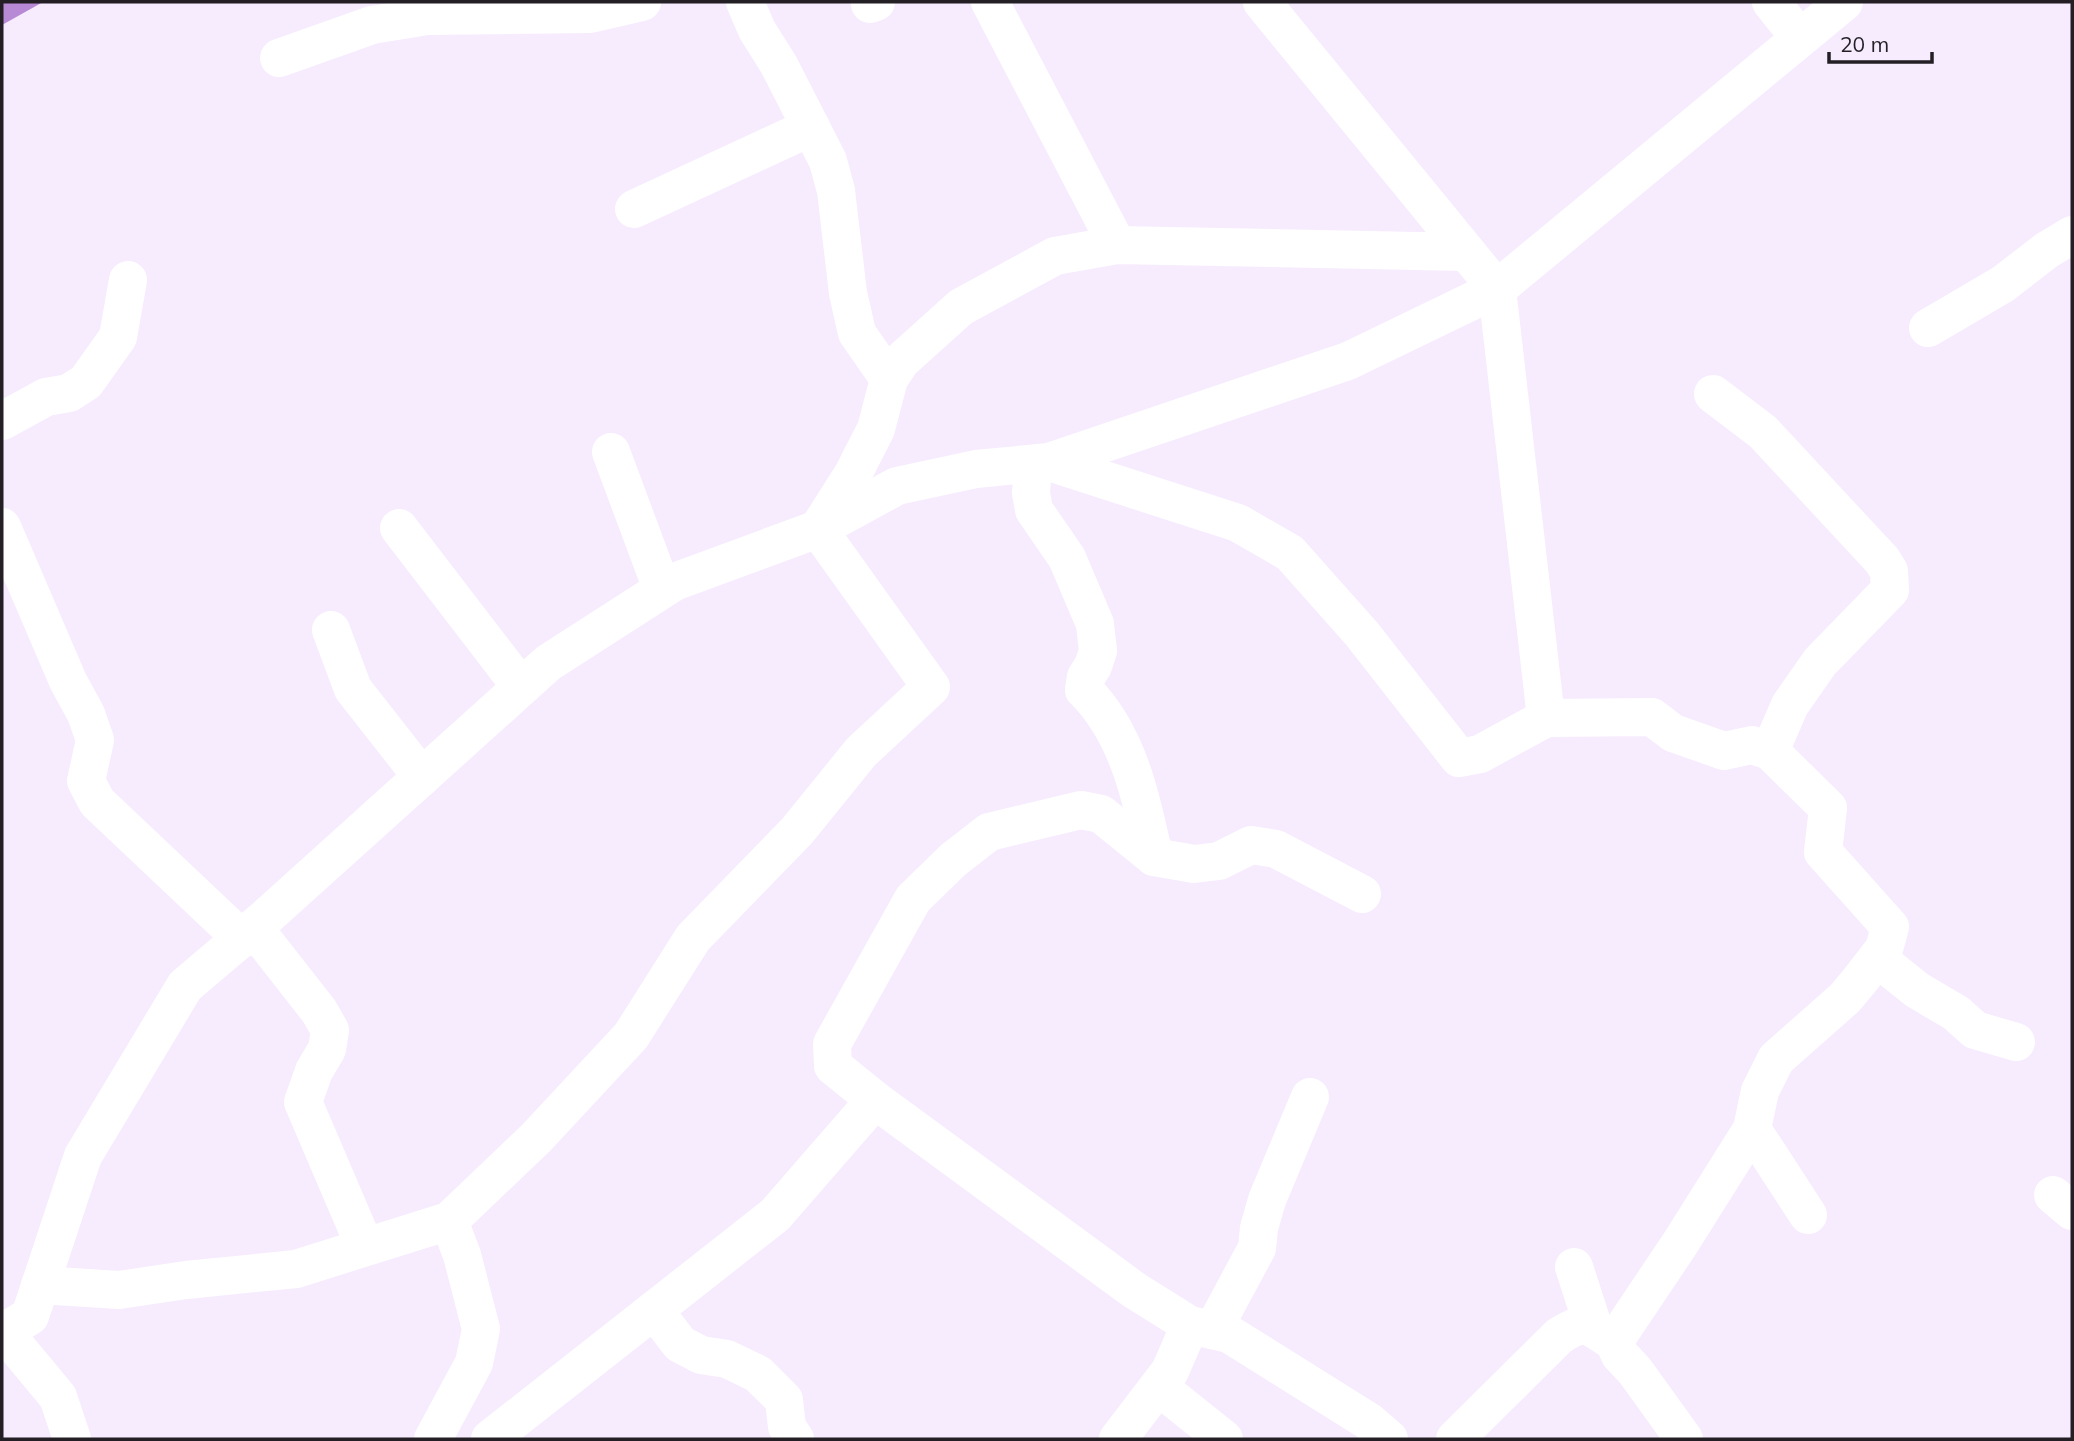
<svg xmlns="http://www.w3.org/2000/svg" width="2074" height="1441" font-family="Mulish,sans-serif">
  <rect width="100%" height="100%" fill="#f7ecfe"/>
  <path fill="#b889d4" d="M 2,2 L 43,2 L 2,25 Z"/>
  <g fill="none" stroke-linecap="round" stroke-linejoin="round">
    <g stroke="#fff" stroke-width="38">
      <path d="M 745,2 L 757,30 L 779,65 L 828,161 L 836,191 L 848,293 L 857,333 L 889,379"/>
      <path d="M 990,2 L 1117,245"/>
      <path d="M 1262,2 L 1497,289 L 1546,718"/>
      <path d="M 1771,2 L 1800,38"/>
      <path d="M 870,4 L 876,2"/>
      <path d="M 279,58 L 372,25 L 427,16 L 590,14 L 642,2"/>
      <path d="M 634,209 L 811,127"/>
      <path d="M 1928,328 L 2003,284 L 2047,250 L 2072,235"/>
      <path d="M 1713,394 L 1763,432 L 1882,560 L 1889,571 L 1890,590 L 1820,662 L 1790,705 L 1770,751"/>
      <path d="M 2,421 L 46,397 L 69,393 L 86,382 L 118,337 L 128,280"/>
      <path d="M 611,452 L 662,589"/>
      <path d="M 1049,462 L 1238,523 L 1290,553 L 1362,634 L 1459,758 L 1480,754 L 1546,718 L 1652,717 L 1673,733 L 1724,751 L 1752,745 L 1770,751 L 1828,808 L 1823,852 L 1890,927 L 1884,949 L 1860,980 L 1845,998 L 1776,1059 L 1760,1091 L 1752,1129 L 1681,1242 L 1614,1342 L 1620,1355 L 1635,1371 L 1684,1439"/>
      <path d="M 1033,464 L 1031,493 L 1034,510 L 1067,558 L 1095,624 L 1098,651 L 1093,666 L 1086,677 L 1084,690 C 1128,733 1142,800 1154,857"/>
      <path d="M 2,527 L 68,681 L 86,714 L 95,740 L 86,781 L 97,802 L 242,939"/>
      <path d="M 399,528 L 521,687"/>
      <path d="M 331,630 L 353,689 L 422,777"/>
      <path d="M 254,928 L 319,1011 L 330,1030 L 327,1049 L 314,1071 L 303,1102 L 365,1247"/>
      <path d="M 1877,958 L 1917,990 L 1956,1013 L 1975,1030 L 2016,1042"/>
      <path d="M 875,1100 L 833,1066 L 832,1044 L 913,899 L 953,860 L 989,832 L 1081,810 L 1101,814 L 1154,857 L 1194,864 L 1219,861 L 1251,845 L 1276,849 L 1362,894"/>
      <path d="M 1752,1129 L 1808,1215"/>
      <path d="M 2053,1195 L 2072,1211"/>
      <path d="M 1574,1267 L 1594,1329"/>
      <path d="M 40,1285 L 119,1290 L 186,1280 L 296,1269 L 449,1221 L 536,1138 L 631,1036 L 693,938 L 797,831 L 861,752 L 931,687 L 818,529 L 853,474 L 876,429 L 889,379 L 901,361 L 961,307 L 1055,256 L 1117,245 L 1466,252"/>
      <path d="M 654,1310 L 680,1344 L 701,1355 L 727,1359 L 758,1374 L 784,1400 L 787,1427 L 795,1439"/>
      <path d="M 1213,1330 L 1257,1248 L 1259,1228 L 1267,1200 L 1310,1097"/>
      <path d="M 4,1332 L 58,1397 L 72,1439"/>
      <path d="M 2,1333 L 30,1316 L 83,1156 L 185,986 L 264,919 L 548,663 L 674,582 L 818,529 L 897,486 L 976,469 L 1049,462 L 1348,361 L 1497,289 L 1844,2"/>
      <path d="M 1159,1387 L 1224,1439"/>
      <path d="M 433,1439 L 474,1363 L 481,1329 L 462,1255 L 449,1221"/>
      <path d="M 490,1439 L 775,1215 L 875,1100 L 1134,1290 L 1190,1325 L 1229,1334 L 1368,1421 L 1389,1439"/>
      <path d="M 1118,1439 L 1170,1371 L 1190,1325"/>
      <path d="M 1455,1439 L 1559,1336 C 1587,1318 1588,1326 1614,1342"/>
    </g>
  </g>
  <rect width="2074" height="1441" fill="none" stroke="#231f25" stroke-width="7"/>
  <path d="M1829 52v10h103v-10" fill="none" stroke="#231f25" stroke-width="3.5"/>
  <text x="1840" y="52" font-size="21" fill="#231f25" stroke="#f7ecfe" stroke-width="5" paint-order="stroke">20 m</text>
</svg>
